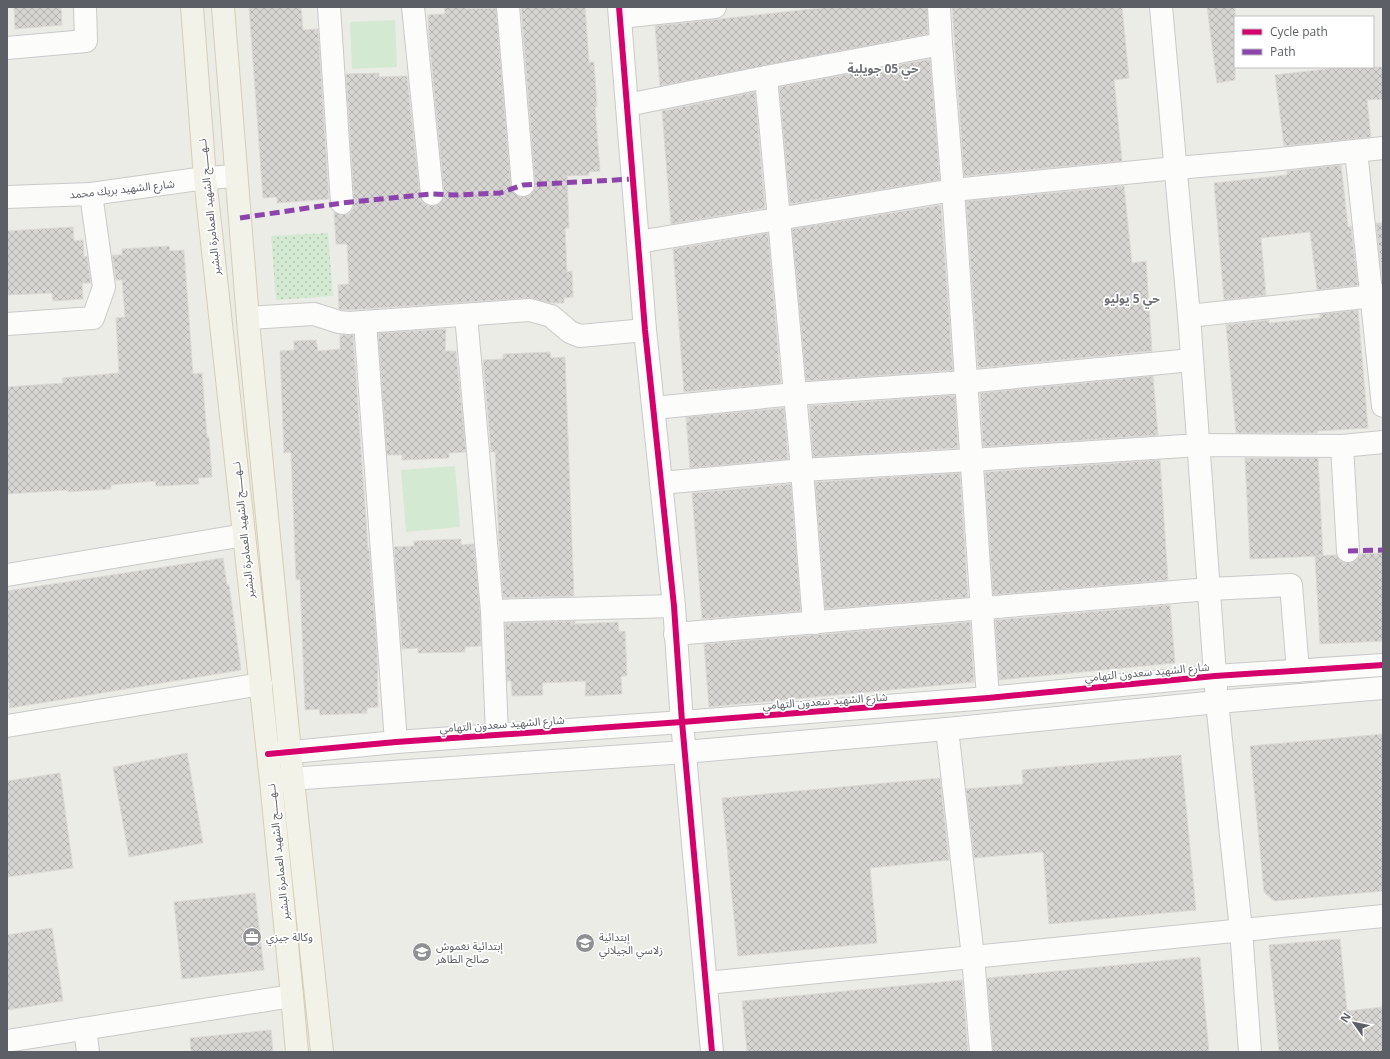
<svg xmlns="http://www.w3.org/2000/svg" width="1390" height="1059" font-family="'Open Sans','Noto Sans Arabic',sans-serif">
  <defs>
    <pattern id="green-dots" width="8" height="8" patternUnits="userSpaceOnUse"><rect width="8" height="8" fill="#d4e9d2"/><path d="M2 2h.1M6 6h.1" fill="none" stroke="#afc0ae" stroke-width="1.8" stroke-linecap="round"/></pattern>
    <pattern id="building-cross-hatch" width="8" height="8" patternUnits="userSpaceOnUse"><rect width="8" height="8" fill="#d6d5d2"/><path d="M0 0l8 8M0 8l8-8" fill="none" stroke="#b1b0ae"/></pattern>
  </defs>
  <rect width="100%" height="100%" fill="#ecece7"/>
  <path fill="url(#green-dots)" d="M 328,233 L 333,296 L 276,300 L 271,236 Z"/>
  <g fill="#d4e9d2">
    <path d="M 395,20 L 397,67 L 352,69 L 350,22 Z"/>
    <path d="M 455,466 L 460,527 L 406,532 L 401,470 Z"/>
  </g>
  <g fill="url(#building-cross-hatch)" stroke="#dcdad6">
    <path d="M 14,7 L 61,7 L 62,25 L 15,29 Z"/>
    <path d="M 249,7 L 301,7 L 303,30 L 318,29 L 329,199 L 277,203 L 277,197 L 263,198 Z"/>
    <path d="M 444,7 L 465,7 L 465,9 L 496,8 L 511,186 L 513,192 L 518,196 L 524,197 L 530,195 L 534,190 L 535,184 L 521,7 L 585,7 L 589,62 L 594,62 L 597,107 L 595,107 L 600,171 L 589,172 L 589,175 L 567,176 L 569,228 L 565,228 L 567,272 L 572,271 L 573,297 L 564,298 L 564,303 L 552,303 L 529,298 L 349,310 L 339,309 L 338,285 L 349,284 L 347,244 L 336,244 L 334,212 L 342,215 L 349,214 L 353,209 L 354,202 L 346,74 L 379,73 L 379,77 L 407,76 L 420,196 L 422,202 L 427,205 L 433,206 L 439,204 L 443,199 L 444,193 L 429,37 L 428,15 L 445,14 Z"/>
    <path d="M 830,7 L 927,7 L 928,34 L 660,86 L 655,26 Z"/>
    <path d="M 952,7 L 1122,7 L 1129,78 L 1114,80 L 1122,161 L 964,176 Z"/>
    <path d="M 1207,7 L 1235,7 L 1235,80 L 1217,83 Z"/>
    <path d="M 930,59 L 940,180 L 790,204 L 779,87 Z"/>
    <path d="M 1342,67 L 1383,67 L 1383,99 L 1367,100 L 1371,137 L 1284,146 L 1275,75 Z"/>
    <path d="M 755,92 L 765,208 L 671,224 L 662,111 Z"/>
    <path d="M 1341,165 L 1348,227 L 1351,226 L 1358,285 L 1317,290 L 1310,232 L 1261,238 L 1266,295 L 1224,300 L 1214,183 L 1287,175 L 1287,171 Z"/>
    <path d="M 1124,186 L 1132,263 L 1146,261 L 1152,351 L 978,368 L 966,201 Z"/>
    <path d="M 941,205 L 953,370 L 806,381 L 792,229 Z"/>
    <path d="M 1376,223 L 1383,223 L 1383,283 Z"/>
    <path d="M 73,227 L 74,241 L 83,240 L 84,257 L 87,256 L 91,283 L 82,283 L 83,299 L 53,301 L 52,293 L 7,295 L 7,231 Z"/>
    <path d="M 768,233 L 781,383 L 684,392 L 673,249 Z"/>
    <path d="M 169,246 L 170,251 L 184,250 L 193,374 L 202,373 L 207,437 L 209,437 L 212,477 L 198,478 L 199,484 L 156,486 L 155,481 L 111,485 L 111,489 L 68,492 L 68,490 L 7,494 L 7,387 L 63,383 L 62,378 L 119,373 L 116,318 L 125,317 L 122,280 L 116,280 L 112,255 L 122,255 L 122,249 Z"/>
    <path d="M 1358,310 L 1368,428 L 1317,431 L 1317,433 L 1236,433 L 1226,325 L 1269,320 L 1269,323 L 1320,318 L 1320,314 Z"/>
    <path d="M 446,329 L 445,351 L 456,351 L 466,452 L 449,453 L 449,458 L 402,460 L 402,455 L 387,455 L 378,333 Z"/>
    <path d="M 340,335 L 353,335 L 368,548 L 369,548 L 377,650 L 378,707 L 367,708 L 367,713 L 320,715 L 319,709 L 305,710 L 300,579 L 296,580 L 291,452 L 284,453 L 280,351 L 294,350 L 294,341 L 316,340 L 318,351 L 340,349 Z"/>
    <path d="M 550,352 L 551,358 L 565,357 L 574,596 L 503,598 L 499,543 L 495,452 L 491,452 L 483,360 L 503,359 L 503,354 Z"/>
    <path d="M 1153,376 L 1158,435 L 983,447 L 980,393 Z"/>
    <path d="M 955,395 L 958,448 L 813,457 L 809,406 Z"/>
    <path d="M 784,408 L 788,459 L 690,468 L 686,417 Z"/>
    <path d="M 1245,458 L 1318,458 L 1323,556 L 1250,559 Z"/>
    <path d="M 1160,460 L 1168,580 L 993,595 L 985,472 Z"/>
    <path d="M 960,473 L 968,597 L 825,609 L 815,482 Z"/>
    <path d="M 791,484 L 801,611 L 702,619 L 692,493 Z"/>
    <path d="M 461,539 L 461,545 L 474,544 L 480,612 L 481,646 L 465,647 L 465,652 L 418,653 L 418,648 L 402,649 L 394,547 L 414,546 L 414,541 Z"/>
    <path d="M 1383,553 L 1383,641 L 1320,644 L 1315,556 L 1337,555 L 1342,562 L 1349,563 L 1355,561 L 1360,554 Z"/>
    <path d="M 223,558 L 227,585 L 229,585 L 241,670 L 10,708 L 7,690 L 7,591 Z"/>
    <path d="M 1170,605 L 1175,663 L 999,680 L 995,620 Z"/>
    <path d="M 575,621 L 575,624 L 618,622 L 619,632 L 625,631 L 627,676 L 621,676 L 622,694 L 585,696 L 586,681 L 542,683 L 543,695 L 512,696 L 511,681 L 507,681 L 505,623 Z"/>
    <path d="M 970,622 L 974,682 L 709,707 L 704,644 Z"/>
    <path d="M 1383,734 L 1383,891 L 1274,901 L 1264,892 L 1250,746 Z"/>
    <path d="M 187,753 L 203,843 L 129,857 L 113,767 Z"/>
    <path d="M 1181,755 L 1196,910 L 1049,924 L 1043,852 L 974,858 L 966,789 L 1023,784 L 1022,770 Z"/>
    <path d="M 60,773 L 73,868 L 7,877 L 7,781 Z"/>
    <path d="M 940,778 L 949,860 L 870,868 L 877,943 L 738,956 L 722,798 Z"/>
    <path d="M 255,893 L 264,970 L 182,979 L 174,902 Z"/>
    <path d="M 52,928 L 63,1001 L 7,1010 L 7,935 Z"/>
    <path d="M 1340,939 L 1347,1011 L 1383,1007 L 1383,1052 L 1279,1052 L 1269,945 Z"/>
    <path d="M 1200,957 L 1209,1052 L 993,1052 L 987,978 Z"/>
    <path d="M 962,980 L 968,1052 L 747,1052 L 742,1001 Z"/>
    <path d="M 271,1030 L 273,1052 L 191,1052 L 190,1038 Z"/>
  </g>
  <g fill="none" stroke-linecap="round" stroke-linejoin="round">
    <g stroke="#c9c9c9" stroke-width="24">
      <g id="minor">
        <path d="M 329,7 L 342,203"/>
        <path d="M 413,7 L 432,194"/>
        <path d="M 508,7 L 523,185"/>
        <path d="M 619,7 L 645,330 L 674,606 L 682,722 L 712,1052"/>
        <path d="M 939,7 L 941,44 L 953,190 L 988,698"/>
        <path d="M 1161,7 L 1189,316 L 1217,702 L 1241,930 L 1250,1052"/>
        <path d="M 620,17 L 715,7"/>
        <path d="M 7,48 L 86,41 L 85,7"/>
        <path d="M 766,77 L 802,470 L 814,623"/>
        <path d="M 627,105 L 766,77 L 941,44"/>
        <path d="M 1356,151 L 1383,406"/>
        <path d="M 7,197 L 91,194 L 205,178 L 236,176"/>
        <path d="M 638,242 L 953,190 L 1176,168 L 1271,160 L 1383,148"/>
        <path d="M 466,315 L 492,611 L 497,735"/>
        <path d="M 1189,316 L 1383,295"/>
        <path d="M 248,318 L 314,314 L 339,322 L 349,323 L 530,310 L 551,316 L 570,332 L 580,336 L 645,330"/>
        <path d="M 365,322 L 396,742"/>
        <path d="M 7,324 L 93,318 L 104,287 L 91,194"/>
        <path d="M 654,408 L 795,394 L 965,382 L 1192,360"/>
        <path d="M 1342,446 L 1348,551"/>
        <path d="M 661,483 L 802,470 L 971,460 L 1199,445 L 1342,446 L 1383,442"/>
        <path d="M 7,575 L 244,535"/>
        <path d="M 492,611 L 674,606"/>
        <path d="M 675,634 L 1209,589 L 1291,585 L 1298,671"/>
        <path d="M 7,726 L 261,684"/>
        <path d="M 947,729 L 973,957 L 981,1052"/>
        <path d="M 272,754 L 396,742 L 682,722 L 988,698 L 1215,676 L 1383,665"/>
        <path d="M 274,780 L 685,752 L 947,729 L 1217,702 L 1383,688"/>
        <path d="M 706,983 L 973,957 L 1383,916"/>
        <path d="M 85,1029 L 88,1052"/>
        <path d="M 7,1041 L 292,996"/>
      </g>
    </g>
    <g stroke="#d5cdb4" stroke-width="24">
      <g id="major">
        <path d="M 192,7 L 205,178 L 271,781 L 292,996 L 297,1052"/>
        <path d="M 223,7 L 249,332 L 290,752 L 322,1052"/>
      </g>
    </g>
    <use href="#minor" stroke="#fcfcfb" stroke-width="22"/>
    <use href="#major" stroke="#f3f2e8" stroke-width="22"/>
    <g stroke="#8e44ad" stroke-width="5" stroke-dasharray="10 5" stroke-linecap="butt">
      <path d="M 240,218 L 342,203 L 432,194 L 457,195 L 500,193 L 523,185 L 633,179"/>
      <path d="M 1348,551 L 1383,550"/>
    </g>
    <g stroke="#fff" stroke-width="8">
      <g id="cycleway">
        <path d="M 619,7 L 645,330 L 674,606 L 682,722 L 712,1052"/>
        <path d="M 268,754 L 396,742 L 682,722 L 988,698 L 1215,676 L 1383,665"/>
      </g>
    </g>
    <use href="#cycleway" stroke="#d6006c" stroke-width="6"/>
  </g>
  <defs>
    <g id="office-disc" transform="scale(1)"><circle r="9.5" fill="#8e9092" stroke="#fff"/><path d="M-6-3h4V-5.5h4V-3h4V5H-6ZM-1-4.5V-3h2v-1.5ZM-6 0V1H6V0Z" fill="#fff"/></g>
    <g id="school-disc" transform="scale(1)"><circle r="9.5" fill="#8e9092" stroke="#fff"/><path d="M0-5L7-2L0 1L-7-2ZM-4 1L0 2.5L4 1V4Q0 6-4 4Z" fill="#fff"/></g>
  </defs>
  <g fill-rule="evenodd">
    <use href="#office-disc" x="252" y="937"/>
    <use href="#school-disc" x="585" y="943"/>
    <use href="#school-disc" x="422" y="952"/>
  </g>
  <g text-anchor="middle" stroke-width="3.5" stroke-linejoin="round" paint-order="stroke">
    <g font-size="11" fill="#5c5f65" stroke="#fff">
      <text transform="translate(122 189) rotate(-6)" y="4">شارع الشهيد بريك محمد</text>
      <text transform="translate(209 207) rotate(-96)" y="4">نــهـــــج الشهيد العمامرة البشير</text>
      <text transform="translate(243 530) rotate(-96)" y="4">نــهـــــج الشهيد العمامرة البشير</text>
      <text transform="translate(1147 672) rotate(-5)" y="4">شارع الشهيد سعدون التهامي</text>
      <text transform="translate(825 701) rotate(-4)" y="4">شارع الشهيد سعدون التهامي</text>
      <text transform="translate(502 724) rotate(-4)" y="4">شارع الشهيد سعدون التهامي</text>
      <text transform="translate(278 852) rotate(-96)" y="4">نــهـــــج الشهيد العمامرة البشير</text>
    </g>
    <g font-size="11" fill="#5c5f65" stroke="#fff" text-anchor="start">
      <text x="266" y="941">وكالة جيزي</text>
      <text x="599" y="941">إبتدائية<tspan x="599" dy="13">زلاسي الجيلاني</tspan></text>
      <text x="436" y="950">إبتدائية نغموش<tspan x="436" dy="13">صالح الطاهر</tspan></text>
    </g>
    <g font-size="12" font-weight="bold" fill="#6d7177" stroke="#fff">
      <text x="883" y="73">حي 05 جويلية</text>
      <text x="1132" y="303">حي 5 يوليو</text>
    </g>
  </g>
  <rect width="1390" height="1059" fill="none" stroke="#5c5f65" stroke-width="16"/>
  <rect x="1234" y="16" width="140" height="52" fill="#ffffff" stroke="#bebfc1"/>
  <rect x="1242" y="29" width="20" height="6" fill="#d6006c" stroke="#bebfc1"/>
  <text x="1270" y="36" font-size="12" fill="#5c5f65">Cycle path</text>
  <rect x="1242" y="49" width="20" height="6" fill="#8e44ad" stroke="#bebfc1"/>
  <text x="1270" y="56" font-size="12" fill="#5c5f65">Path</text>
  <g transform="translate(1354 1023) rotate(303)" stroke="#ffffff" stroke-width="3" paint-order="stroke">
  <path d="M0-3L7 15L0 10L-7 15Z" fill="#5c5f65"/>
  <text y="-6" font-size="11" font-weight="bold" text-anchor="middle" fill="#5c5f65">N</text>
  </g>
</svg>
